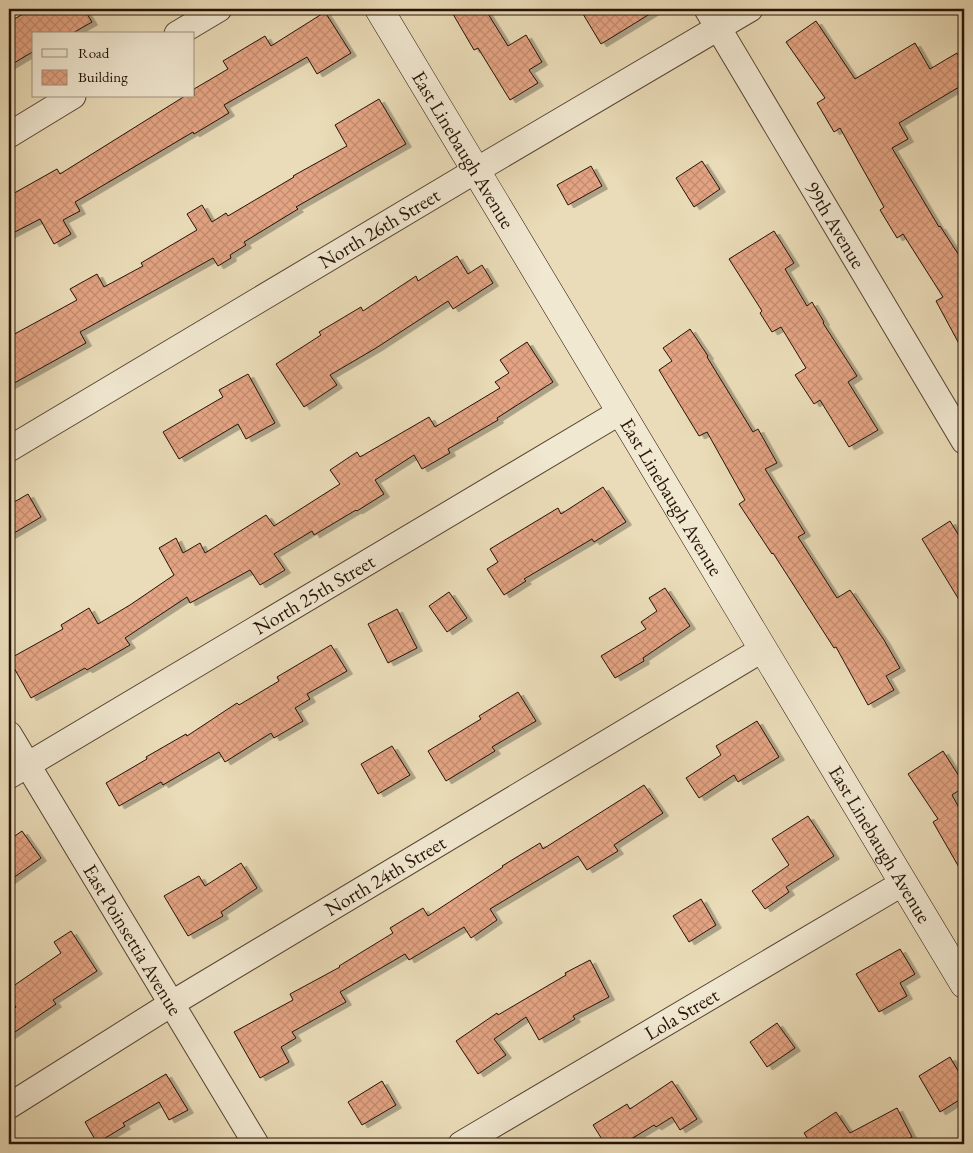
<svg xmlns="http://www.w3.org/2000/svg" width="973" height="1153" font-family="'EB Garamond',serif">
  <defs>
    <pattern id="building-cross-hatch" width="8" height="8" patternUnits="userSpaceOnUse" patternTransform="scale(1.25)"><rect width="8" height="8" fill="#e4a483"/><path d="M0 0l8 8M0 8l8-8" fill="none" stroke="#c38c70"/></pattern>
    <filter id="shadow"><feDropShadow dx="5.5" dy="3" stdDeviation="0" flood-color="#0004"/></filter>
  </defs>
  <rect width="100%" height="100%" fill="#eadcb8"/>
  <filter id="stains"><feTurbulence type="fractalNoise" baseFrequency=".004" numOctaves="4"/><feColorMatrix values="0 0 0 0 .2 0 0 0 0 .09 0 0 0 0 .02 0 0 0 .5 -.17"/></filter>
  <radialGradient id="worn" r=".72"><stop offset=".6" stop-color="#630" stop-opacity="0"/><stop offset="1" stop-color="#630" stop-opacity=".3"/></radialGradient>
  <g fill="url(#building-cross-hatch)" stroke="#251206" filter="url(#shadow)">
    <path d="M 32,9 L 84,9 L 92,22 L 71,34 L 34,34 L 34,51 L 9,66 L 9,22 Z"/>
    <path d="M 450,9 L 485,9 L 508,46 L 526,35 L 542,62 L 529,70 L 538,83 L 510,100 L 478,48 L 474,50 Z"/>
    <path d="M 580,9 L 658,9 L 601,44 Z"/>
    <path d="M 325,12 L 351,53 L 317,74 L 307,57 L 224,105 L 229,113 L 194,134 L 193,132 L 75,202 L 80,211 L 63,220 L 71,234 L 54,244 L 40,219 L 9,235 L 9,196 L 57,169 L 60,174 L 185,96 L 194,96 L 194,89 L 228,69 L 223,61 L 265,36 L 271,46 Z"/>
    <path d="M 816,21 L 855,79 L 915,43 L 930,69 L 957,53 L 964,66 L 964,84 L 899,123 L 908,139 L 892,148 L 939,227 L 940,226 L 964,263 L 964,353 L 936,301 L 943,297 L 903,234 L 897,238 L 880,210 L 884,207 L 840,128 L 834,132 L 817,103 L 825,98 L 786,42 Z"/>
    <path d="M 379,99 L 406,144 L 296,207 L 298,209 L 244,242 L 246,245 L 230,255 L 231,258 L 218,266 L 213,258 L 80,332 L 86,343 L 9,386 L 9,337 L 77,300 L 70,289 L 97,274 L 104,287 L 143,266 L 141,263 L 197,230 L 187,214 L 202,205 L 212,222 L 226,213 L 228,216 L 294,177 L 293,176 L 347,146 L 335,125 Z"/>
    <path d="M 702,161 L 720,189 L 694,207 L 676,178 Z"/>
    <path d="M 591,166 L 602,186 L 568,205 L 557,185 Z"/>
    <path d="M 774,231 L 794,263 L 785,269 L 807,306 L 812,302 L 824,322 L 823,323 L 857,376 L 848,382 L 878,430 L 849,447 L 820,400 L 814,404 L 795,375 L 806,368 L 781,327 L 772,332 L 760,313 L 762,311 L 729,259 Z"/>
    <path d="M 457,256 L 468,274 L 482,265 L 493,283 L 453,309 L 448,301 L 376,348 L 330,375 L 337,385 L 304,407 L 276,364 L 321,335 L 319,332 L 361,307 L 363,311 L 416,276 L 418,281 Z"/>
    <path d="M 690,329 L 708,356 L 707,357 L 753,432 L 758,429 L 777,463 L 765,469 L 805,533 L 798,537 L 837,598 L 850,590 L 884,640 L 900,668 L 886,676 L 894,690 L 868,705 L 836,647 L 834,648 L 773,553 L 772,554 L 739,504 L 745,500 L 707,432 L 699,436 L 659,370 L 672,361 L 663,348 Z"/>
    <path d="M 527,342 L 553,382 L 497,418 L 498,420 L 448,449 L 450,453 L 422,469 L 414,455 L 375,480 L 384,494 L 357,511 L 356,510 L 314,535 L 312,531 L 274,554 L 285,570 L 260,585 L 250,570 L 190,603 L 187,597 L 125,638 L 130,645 L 87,670 L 85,668 L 31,698 L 9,659 L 63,629 L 61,625 L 89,608 L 98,624 L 130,605 L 174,575 L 159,548 L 176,538 L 183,553 L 200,543 L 205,553 L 266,515 L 274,526 L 340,484 L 330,470 L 357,452 L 360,457 L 429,417 L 435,427 L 500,388 L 495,382 L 509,373 L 500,360 Z"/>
    <path d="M 248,374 L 275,423 L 246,439 L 238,424 L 179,459 L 163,432 L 223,397 L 219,390 Z"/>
    <path d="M 603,487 L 626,522 L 594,542 L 592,539 L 524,579 L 526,581 L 504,595 L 487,569 L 498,562 L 490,549 L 558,508 L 561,514 Z"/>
    <path d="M 28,494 L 41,517 L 9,536 L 9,505 Z"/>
    <path d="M 950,521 L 964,544 L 964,608 L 922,539 Z"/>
    <path d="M 665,588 L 690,626 L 643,658 L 644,661 L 615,678 L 601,656 L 646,629 L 641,622 L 657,611 L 649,598 Z"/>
    <path d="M 449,592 L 467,618 L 447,632 L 429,606 Z"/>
    <path d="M 397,609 L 417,648 L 388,663 L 368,624 Z"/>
    <path d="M 331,645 L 347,671 L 307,694 L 310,699 L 295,708 L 303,721 L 274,738 L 271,733 L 225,762 L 219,752 L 163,785 L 161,782 L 119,806 L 106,783 L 147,759 L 146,757 L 186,734 L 187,736 L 237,703 L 239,705 L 279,681 L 277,677 Z"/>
    <path d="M 518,692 L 536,721 L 492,747 L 495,751 L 446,781 L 428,751 L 481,719 L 479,716 Z"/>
    <path d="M 757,721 L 779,757 L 738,782 L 734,775 L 699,798 L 686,778 L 721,755 L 716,746 Z"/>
    <path d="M 392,746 L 410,775 L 378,794 L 361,764 Z"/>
    <path d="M 943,751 L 964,784 L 964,787 L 952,795 L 964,817 L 964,876 L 933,822 L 938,819 L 908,774 Z"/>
    <path d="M 644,785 L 663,813 L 614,845 L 618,851 L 587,870 L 578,856 L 490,909 L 497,920 L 471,938 L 464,927 L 409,960 L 405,954 L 340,992 L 346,1002 L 292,1032 L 296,1038 L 281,1047 L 289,1062 L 260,1078 L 234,1032 L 293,1000 L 290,994 L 340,967 L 339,966 L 393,933 L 390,928 L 423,908 L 428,916 L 503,867 L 502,866 L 540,843 L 543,849 Z"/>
    <path d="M 808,816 L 834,856 L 786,887 L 789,892 L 765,909 L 752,891 L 789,865 L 772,839 Z"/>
    <path d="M 22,831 L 41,858 L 9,881 L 9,840 Z"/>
    <path d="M 241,863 L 257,888 L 221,912 L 223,916 L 188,936 L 164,896 L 199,876 L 205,886 Z"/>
    <path d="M 701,899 L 716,925 L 689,942 L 673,916 Z"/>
    <path d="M 71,931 L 97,971 L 53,1000 L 56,1004 L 9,1036 L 9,1013 L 16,1007 L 9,997 L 9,989 L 61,953 L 54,942 Z"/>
    <path d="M 900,949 L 915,974 L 900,983 L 907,996 L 879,1012 L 856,974 Z"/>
    <path d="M 590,960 L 609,997 L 573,1016 L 575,1019 L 539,1040 L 526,1017 L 494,1039 L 506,1055 L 478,1074 L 456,1041 L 497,1013 L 498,1015 L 566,975 L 565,973 Z"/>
    <path d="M 777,1023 L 795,1048 L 767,1067 L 750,1042 Z"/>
    <path d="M 950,1057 L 964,1081 L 964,1097 L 940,1112 L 919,1076 Z"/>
    <path d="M 166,1074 L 188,1110 L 169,1120 L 159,1102 L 123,1123 L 125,1126 L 97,1143 L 85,1122 Z"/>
    <path d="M 382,1081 L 396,1105 L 362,1125 L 348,1102 Z"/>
    <path d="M 672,1081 L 697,1119 L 680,1130 L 672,1117 L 656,1127 L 654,1125 L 623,1144 L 605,1144 L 593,1125 L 627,1104 L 630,1109 Z"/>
    <path d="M 897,1108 L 912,1137 L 898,1144 L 811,1144 L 804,1133 L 836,1112 L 850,1133 Z"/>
  </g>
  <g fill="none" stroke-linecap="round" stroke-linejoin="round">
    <g stroke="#564432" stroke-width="27">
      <g id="street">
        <path id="s1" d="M 707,9 L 964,441"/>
        <path d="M 177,34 L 219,9"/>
        <path d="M 9,135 L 73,96"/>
        <path id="s2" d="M 9,449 L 475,171 L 750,9"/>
        <path id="s3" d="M 9,734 L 256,1144"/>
        <path id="s4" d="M 9,776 L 620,412"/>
        <path id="s5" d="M 9,1106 L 171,1004 L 763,649"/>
        <path id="s6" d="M 461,1144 L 903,883"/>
      </g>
    </g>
    <g stroke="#251206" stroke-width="29">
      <g id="secondary">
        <path id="s7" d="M 379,9 L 964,984"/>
      </g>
    </g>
    <use href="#street" stroke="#f1e8d1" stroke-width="25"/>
    <use href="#secondary" stroke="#f1e8d1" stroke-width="28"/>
  </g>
  <g text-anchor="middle" stroke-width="5" stroke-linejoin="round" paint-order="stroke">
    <g font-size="20" fill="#251206" stroke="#f1e8d1">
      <text dy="7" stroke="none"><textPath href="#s7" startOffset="164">East Linebaugh Avenue</textPath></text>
      <text dy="7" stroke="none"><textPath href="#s1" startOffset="251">99th Avenue</textPath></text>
      <text dy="7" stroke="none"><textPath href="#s2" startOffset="431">North 26th Street</textPath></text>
      <text dy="7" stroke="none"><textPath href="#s7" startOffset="569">East Linebaugh Avenue</textPath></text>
      <text dy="7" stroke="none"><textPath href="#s4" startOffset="355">North 25th Street</textPath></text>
      <text dy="7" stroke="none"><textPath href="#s7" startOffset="974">East Linebaugh Avenue</textPath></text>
      <text dy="7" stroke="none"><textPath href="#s5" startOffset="441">North 24th Street</textPath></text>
      <text dy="7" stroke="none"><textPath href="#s3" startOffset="240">East Poinsettia Avenue</textPath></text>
      <text dy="7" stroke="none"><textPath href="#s6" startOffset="256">Lola Street</textPath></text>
    </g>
  </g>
  <rect width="973" height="1153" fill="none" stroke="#eadcb8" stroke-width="30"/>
  <rect x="10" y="10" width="953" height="1133" fill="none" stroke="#251206" stroke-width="2.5"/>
  <rect x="15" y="15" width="943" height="1123" fill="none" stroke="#251206"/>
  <rect x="32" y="32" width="162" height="65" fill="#f1e8d1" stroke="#9f9280"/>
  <rect x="42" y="49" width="25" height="8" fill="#f1e8d1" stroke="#9f9280"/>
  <text x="78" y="58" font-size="15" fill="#251206">Road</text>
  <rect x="42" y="70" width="25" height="15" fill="url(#building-cross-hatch)" stroke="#9f9280"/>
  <text x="78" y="82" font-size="15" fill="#251206">Building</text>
  <rect width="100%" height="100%" filter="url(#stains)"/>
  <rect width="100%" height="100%" fill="url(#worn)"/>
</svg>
